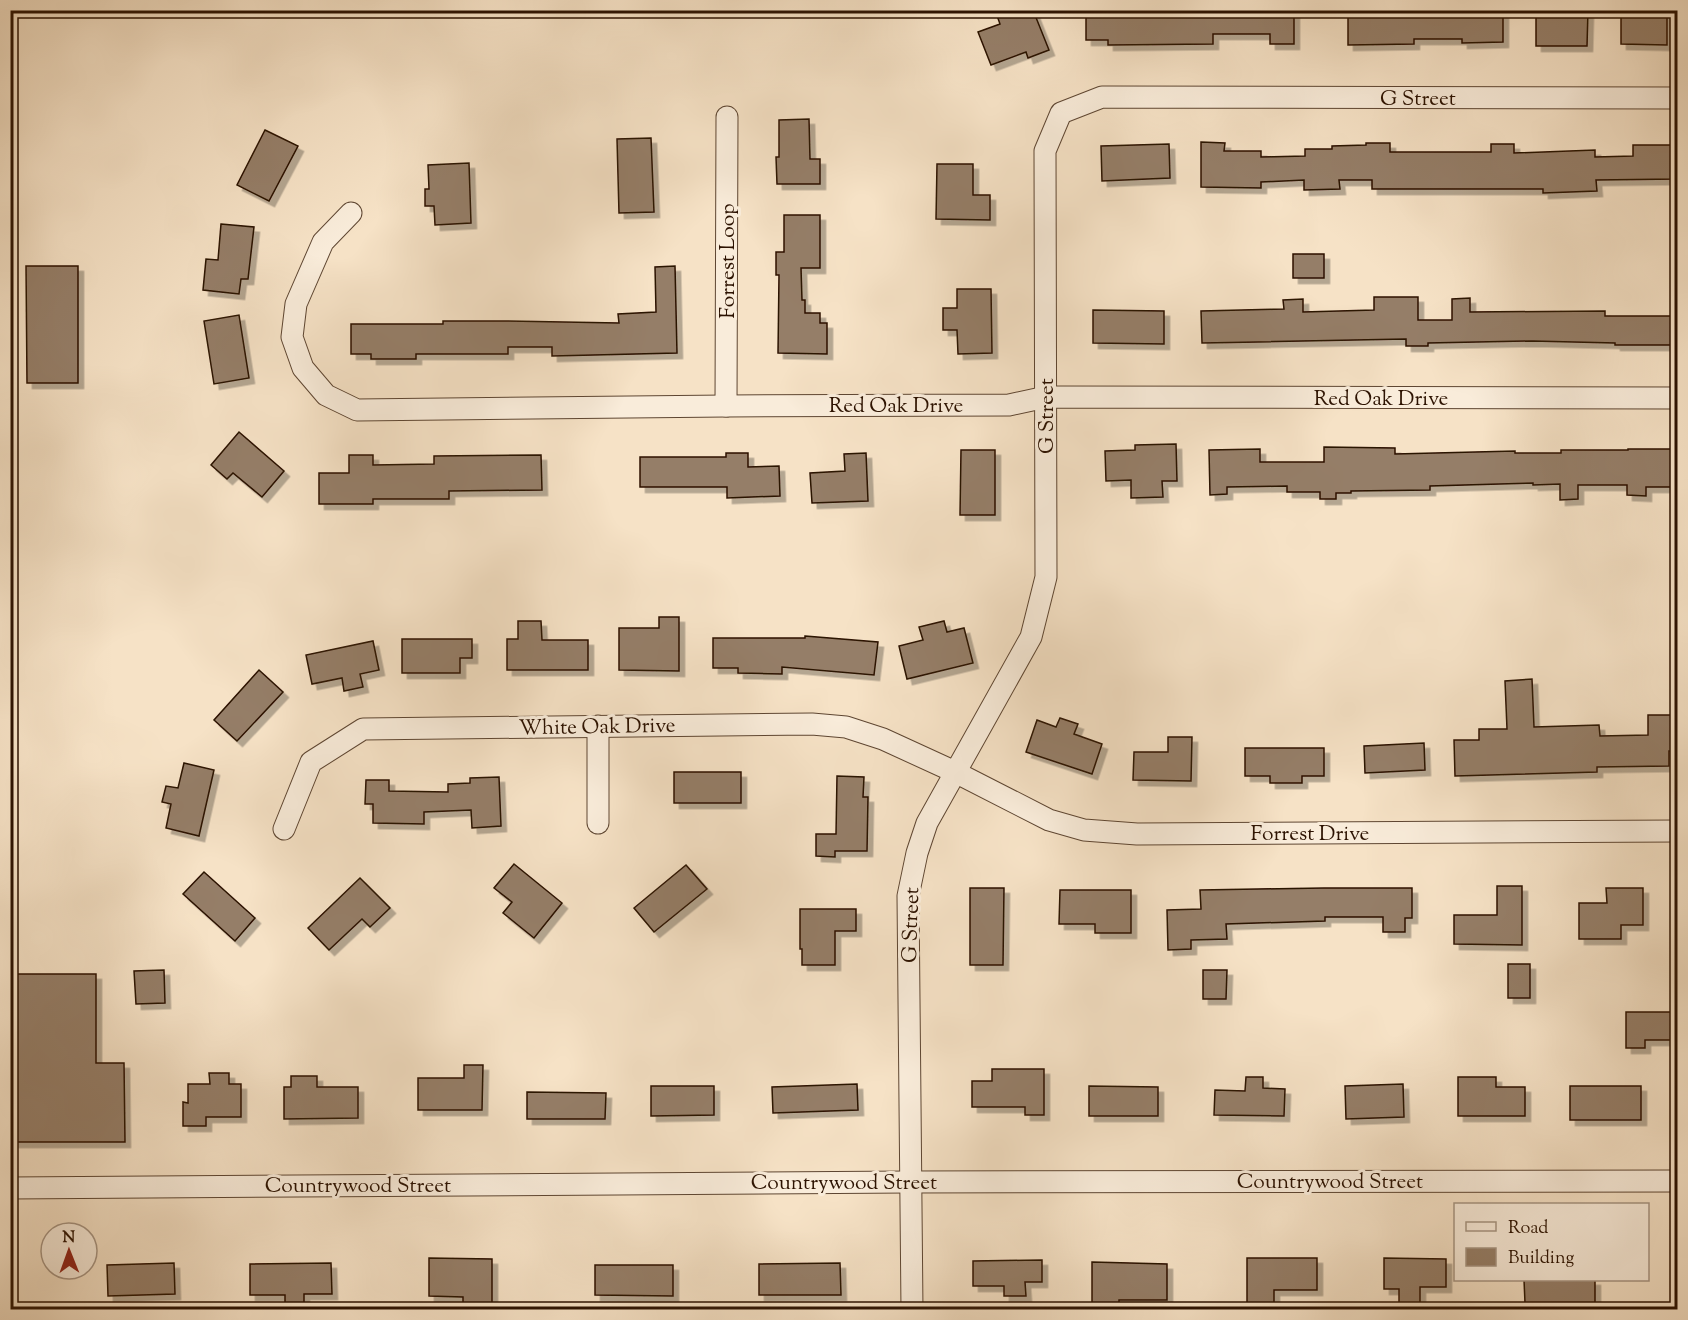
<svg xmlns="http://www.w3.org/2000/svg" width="1688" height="1320" font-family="'Sorts Mill Goudy',serif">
  <defs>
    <filter id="shadow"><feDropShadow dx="5.5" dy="5.5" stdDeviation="0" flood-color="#0004"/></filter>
  </defs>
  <rect width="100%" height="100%" fill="#f6e2c6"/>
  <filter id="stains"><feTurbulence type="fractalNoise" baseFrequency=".00333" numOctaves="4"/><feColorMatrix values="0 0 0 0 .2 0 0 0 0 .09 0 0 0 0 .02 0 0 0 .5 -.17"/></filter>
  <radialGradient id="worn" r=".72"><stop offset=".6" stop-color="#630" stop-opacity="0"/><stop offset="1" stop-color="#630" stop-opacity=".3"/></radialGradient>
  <g fill="#957e67" stroke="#2c1201" stroke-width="1.5" filter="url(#shadow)">
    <path d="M 995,10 L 1033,10 L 1049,50 L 1028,58 L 1026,52 L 991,65 L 978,32 L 1000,24 Z"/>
    <path d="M 1086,10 L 1294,10 L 1294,44 L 1270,44 L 1270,34 L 1213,34 L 1213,44 L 1108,45 L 1108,40 L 1086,40 Z"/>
    <path d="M 1460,10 L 1503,10 L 1503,42 L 1462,43 L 1462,39 L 1414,39 L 1414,44 L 1348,45 L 1348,12 L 1414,12 L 1414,15 L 1460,15 Z"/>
    <path d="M 1536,10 L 1588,10 L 1587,46 L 1536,46 Z"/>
    <path d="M 1621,10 L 1667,10 L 1667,45 L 1621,44 Z"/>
    <path d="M 809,119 L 810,159 L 820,159 L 820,184 L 777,184 L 776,157 L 779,157 L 779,120 Z"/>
    <path d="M 265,130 L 298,146 L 269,201 L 237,185 Z"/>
    <path d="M 651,138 L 654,212 L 619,213 L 617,139 Z"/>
    <path d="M 1201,142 L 1225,143 L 1224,151 L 1261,151 L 1261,157 L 1305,156 L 1305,149 L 1332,149 L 1332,146 L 1366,145 L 1366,143 L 1390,143 L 1390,152 L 1491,152 L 1491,144 L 1514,144 L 1514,153 L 1595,150 L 1595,157 L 1633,156 L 1633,145 L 1677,145 L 1677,179 L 1596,180 L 1597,191 L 1543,193 L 1543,189 L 1372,189 L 1372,180 L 1339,180 L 1340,189 L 1304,190 L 1304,180 L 1261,182 L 1261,188 L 1201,187 Z"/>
    <path d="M 1169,144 L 1170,178 L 1102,181 L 1101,146 Z"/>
    <path d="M 469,163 L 471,223 L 435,225 L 434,206 L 425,206 L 425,189 L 429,189 L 428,165 Z"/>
    <path d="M 937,164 L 973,164 L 973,195 L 990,195 L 990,220 L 936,219 Z"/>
    <path d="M 784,215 L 820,215 L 820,268 L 801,268 L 802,300 L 805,300 L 805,313 L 820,313 L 820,323 L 827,323 L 827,354 L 778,353 L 779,275 L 776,275 L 776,252 L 784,252 Z"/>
    <path d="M 221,224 L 254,227 L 248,279 L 241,279 L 239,294 L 203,290 L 206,259 L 218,260 Z"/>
    <rect x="1293" y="254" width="31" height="24"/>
    <path d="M 26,266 L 78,266 L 78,383 L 27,383 Z"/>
    <path d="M 675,266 L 677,353 L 552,356 L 552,347 L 508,347 L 508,354 L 416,354 L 416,359 L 371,359 L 371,354 L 351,354 L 351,324 L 443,324 L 443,321 L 508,321 L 619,323 L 618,314 L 656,312 L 655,267 Z"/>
    <path d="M 957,289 L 991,289 L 992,353 L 958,354 L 957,330 L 943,330 L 943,308 L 957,308 Z"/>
    <path d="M 1374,297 L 1418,297 L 1418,320 L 1452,320 L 1452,299 L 1470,298 L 1470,312 L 1605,311 L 1605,316 L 1677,316 L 1677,345 L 1615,345 L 1615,343 L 1532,341 L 1428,343 L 1428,346 L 1406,346 L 1406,339 L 1202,343 L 1201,311 L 1284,309 L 1283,300 L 1303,299 L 1303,312 L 1374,310 Z"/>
    <path d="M 1093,310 L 1164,311 L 1164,344 L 1093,343 Z"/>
    <path d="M 239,315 L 249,378 L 214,384 L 204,321 Z"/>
    <path d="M 239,432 L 284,471 L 262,497 L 233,473 L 227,479 L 211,465 Z"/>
    <path d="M 1176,444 L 1177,481 L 1162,481 L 1163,497 L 1131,498 L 1131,480 L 1106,481 L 1105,451 L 1135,450 L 1135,445 Z"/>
    <path d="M 1324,447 L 1395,448 L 1395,454 L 1515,451 L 1515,453 L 1561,453 L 1561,450 L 1628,450 L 1628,449 L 1677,449 L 1677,487 L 1646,487 L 1646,496 L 1627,495 L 1627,485 L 1578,485 L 1578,499 L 1560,500 L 1560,484 L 1533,485 L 1533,483 L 1430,486 L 1430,490 L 1351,491 L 1351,493 L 1336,493 L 1336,499 L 1320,499 L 1320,492 L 1287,492 L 1287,486 L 1227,487 L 1227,494 L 1210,495 L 1209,450 L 1260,449 L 1260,462 L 1324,462 Z"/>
    <path d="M 961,450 L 995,450 L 995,515 L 960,515 Z"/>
    <path d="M 726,453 L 748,453 L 748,467 L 779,466 L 780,496 L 727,498 L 727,487 L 640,487 L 640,457 L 726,457 Z"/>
    <path d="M 866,453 L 868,501 L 812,503 L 810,473 L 845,471 L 844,454 Z"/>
    <path d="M 349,455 L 373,455 L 373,465 L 434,464 L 434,456 L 541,455 L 542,490 L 449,491 L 449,499 L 373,499 L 373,504 L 319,504 L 319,473 L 349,473 Z"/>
    <path d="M 659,617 L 679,617 L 679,671 L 619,670 L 619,628 L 659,628 Z"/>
    <path d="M 518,621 L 541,621 L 542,640 L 588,640 L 588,670 L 507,670 L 507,639 L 518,639 Z"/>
    <path d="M 944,621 L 947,632 L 964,628 L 973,663 L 907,679 L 899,646 L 923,640 L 919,627 Z"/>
    <path d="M 805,636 L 878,642 L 874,675 L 782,667 L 782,674 L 738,673 L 738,668 L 713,668 L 713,638 L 805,638 Z"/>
    <path d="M 402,639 L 472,639 L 472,658 L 460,658 L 460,673 L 402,673 Z"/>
    <path d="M 373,641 L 379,670 L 360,674 L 363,687 L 344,691 L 342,678 L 312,684 L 306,655 Z"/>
    <path d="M 259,670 L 283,692 L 237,741 L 214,720 Z"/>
    <path d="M 1532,679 L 1534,727 L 1599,725 L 1600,736 L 1648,735 L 1648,715 L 1677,715 L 1677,751 L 1669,751 L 1669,766 L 1597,767 L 1597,772 L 1455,776 L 1454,740 L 1479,740 L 1479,729 L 1507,729 L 1505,681 Z"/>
    <path d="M 1060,718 L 1078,724 L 1074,734 L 1102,744 L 1092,774 L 1026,752 L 1037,720 L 1056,727 Z"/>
    <path d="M 1168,737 L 1192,737 L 1191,781 L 1133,780 L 1134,752 L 1168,752 Z"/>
    <path d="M 1424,743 L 1425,770 L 1365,773 L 1364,746 Z"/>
    <path d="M 1245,748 L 1324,748 L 1324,776 L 1302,776 L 1302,783 L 1270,783 L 1270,776 L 1245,776 Z"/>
    <path d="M 184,763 L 214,770 L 199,836 L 166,828 L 171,804 L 162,802 L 166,786 L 178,788 Z"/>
    <rect x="674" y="772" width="67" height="31"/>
    <path d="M 837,776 L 864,777 L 863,797 L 868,797 L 867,851 L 835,851 L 835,857 L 816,856 L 816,834 L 836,834 Z"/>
    <path d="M 499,777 L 501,826 L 472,828 L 471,810 L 424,812 L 424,824 L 373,823 L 373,804 L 365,804 L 366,780 L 389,780 L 389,791 L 448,792 L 448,784 L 470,783 L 470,778 Z"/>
    <path d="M 514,864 L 562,903 L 534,938 L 503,913 L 512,902 L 494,888 Z"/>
    <path d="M 686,865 L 707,889 L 654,932 L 634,908 Z"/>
    <path d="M 204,872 L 255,918 L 235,941 L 183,894 Z"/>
    <path d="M 360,878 L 390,908 L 370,927 L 362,919 L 329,950 L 308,928 Z"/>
    <path d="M 1497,886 L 1522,886 L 1522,945 L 1454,944 L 1454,915 L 1497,915 Z"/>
    <path d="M 970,888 L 1004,888 L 1003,965 L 970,965 Z"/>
    <path d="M 1324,888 L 1412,888 L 1412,918 L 1405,918 L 1405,932 L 1383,932 L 1383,917 L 1325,917 L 1325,921 L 1226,924 L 1227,939 L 1191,940 L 1191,949 L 1168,950 L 1167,910 L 1201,909 L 1200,890 Z"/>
    <path d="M 1606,888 L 1643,888 L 1643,925 L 1621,925 L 1621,939 L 1579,939 L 1579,903 L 1607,903 Z"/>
    <path d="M 1060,890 L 1131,890 L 1131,933 L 1095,933 L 1095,924 L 1059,924 Z"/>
    <path d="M 800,909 L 856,909 L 856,931 L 835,931 L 835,965 L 802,965 L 802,949 L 800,949 Z"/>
    <rect x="1508" y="964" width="22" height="34"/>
    <path d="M 164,970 L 165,1003 L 136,1004 L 134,971 Z"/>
    <path d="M 1203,970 L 1227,970 L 1226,999 L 1203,999 Z"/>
    <path d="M 10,974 L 96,974 L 96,1063 L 124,1063 L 125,1142 L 10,1142 Z"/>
    <path d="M 1626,1012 L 1673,1012 L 1672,1040 L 1645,1040 L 1645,1048 L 1626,1048 Z"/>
    <path d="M 464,1065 L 483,1065 L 482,1110 L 418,1110 L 418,1078 L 464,1078 Z"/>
    <path d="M 992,1069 L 1044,1069 L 1044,1115 L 1025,1115 L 1025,1107 L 972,1107 L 972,1081 L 992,1081 Z"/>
    <path d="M 209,1073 L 229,1073 L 229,1084 L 241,1084 L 241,1117 L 206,1117 L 206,1126 L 183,1126 L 183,1102 L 188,1103 L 188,1084 L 210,1084 Z"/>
    <path d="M 291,1076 L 317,1076 L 317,1087 L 358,1087 L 358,1118 L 284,1119 L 284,1087 L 291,1087 Z"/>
    <path d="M 1246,1077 L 1263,1077 L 1263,1088 L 1285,1089 L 1284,1116 L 1214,1115 L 1215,1090 L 1245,1091 Z"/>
    <path d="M 1458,1077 L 1496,1077 L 1496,1087 L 1525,1087 L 1525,1116 L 1458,1116 Z"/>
    <path d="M 857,1084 L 858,1110 L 773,1113 L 772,1087 Z"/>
    <path d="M 1403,1084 L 1404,1117 L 1346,1119 L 1345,1086 Z"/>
    <path d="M 651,1086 L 714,1086 L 714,1115 L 651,1116 Z"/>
    <path d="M 1089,1086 L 1158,1087 L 1158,1116 L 1089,1116 Z"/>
    <rect x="1570" y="1086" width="71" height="34"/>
    <path d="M 527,1092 L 606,1093 L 605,1119 L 527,1119 Z"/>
    <path d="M 429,1258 L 492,1259 L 492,1309 L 463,1309 L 463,1297 L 429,1296 Z"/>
    <path d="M 1247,1258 L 1317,1258 L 1317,1290 L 1274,1290 L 1274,1308 L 1247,1310 Z"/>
    <path d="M 1384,1258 L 1446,1259 L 1446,1287 L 1420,1287 L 1420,1304 L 1399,1304 L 1399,1289 L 1384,1289 Z"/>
    <path d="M 1042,1260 L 1042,1282 L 1025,1282 L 1026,1296 L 1004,1296 L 1004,1286 L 973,1286 L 973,1261 Z"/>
    <path d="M 1092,1262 L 1167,1264 L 1167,1300 L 1119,1300 L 1119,1306 L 1092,1306 Z"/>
    <path d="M 174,1263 L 175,1294 L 108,1296 L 107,1265 Z"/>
    <path d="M 331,1263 L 332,1294 L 304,1294 L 304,1306 L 285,1306 L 285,1295 L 250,1295 L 250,1264 Z"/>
    <path d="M 840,1263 L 841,1295 L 759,1295 L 759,1264 Z"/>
    <path d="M 595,1265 L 673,1265 L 673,1296 L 595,1295 Z"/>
    <path d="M 1524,1280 L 1595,1280 L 1595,1303 L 1525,1303 Z"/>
  </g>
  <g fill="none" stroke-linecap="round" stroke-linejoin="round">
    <g stroke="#5e4632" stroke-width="23">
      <g id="street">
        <path d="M 351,213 L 323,242 L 296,304 L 292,337 L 303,368 L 326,395 L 357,410 L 726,406 L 1009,405 L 1046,397 L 1678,398"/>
        <path d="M 726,406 L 727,117"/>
        <path d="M 598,823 L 598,726"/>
        <path d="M 284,829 L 311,762 L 363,729 L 812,724 L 846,727 L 883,739 L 955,772 L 1049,820 L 1084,830 L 1137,834 L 1678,831"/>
        <path d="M 10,1188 L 909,1182 L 1678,1181"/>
        <path d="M 912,1310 L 908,896 L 917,853 L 927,823 L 1031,637 L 1046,577 L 1045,151 L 1061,113 L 1102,97 L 1678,98"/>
      </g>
    </g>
    <use href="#street" stroke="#f9ecda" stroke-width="21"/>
  </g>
  <g text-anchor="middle" stroke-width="6" stroke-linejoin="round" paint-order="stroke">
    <g font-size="21" fill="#2c1201" stroke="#f9ecda">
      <text x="1418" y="105">G Street</text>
      <text transform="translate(727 261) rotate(-90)" y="7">Forrest Loop</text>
      <text x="1381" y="405">Red Oak Drive</text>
      <text x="896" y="412">Red Oak Drive</text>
      <text transform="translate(1046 416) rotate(-90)" y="7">G Street</text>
      <text transform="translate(597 726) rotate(-1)" y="7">White Oak Drive</text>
      <text x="1310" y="840">Forrest Drive</text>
      <text transform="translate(910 925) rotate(-88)" y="7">G Street</text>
      <text x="1330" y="1188">Countrywood Street</text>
      <text x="844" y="1189">Countrywood Street</text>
      <text x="358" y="1192">Countrywood Street</text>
    </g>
  </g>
  <rect width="1688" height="1320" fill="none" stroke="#f6e2c6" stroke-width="36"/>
  <rect x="12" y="12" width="1664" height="1296" fill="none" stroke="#2c1201" stroke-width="3"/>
  <rect x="18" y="18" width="1652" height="1284" fill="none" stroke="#2c1201" stroke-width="1.5"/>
  <rect x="1454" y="1203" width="195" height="78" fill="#f9ecda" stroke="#a79583" stroke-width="1.5"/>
  <rect x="1466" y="1222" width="30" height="9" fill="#f9ecda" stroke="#a79583" stroke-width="1.5"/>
  <text x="1508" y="1233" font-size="18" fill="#2c1201">Road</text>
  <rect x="1466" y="1248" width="30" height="18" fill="#957e67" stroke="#a79583" stroke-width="1.5"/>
  <text x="1508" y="1263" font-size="18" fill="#2c1201">Building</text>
  <g transform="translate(69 1251) rotate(359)"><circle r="28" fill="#f9ecda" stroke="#a79583" stroke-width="1.5"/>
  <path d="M0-4.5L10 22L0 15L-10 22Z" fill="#8f2418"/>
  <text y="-9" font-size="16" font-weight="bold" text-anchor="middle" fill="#2c1201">N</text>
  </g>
  <rect width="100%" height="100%" filter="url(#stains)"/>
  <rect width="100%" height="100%" fill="url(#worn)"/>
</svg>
